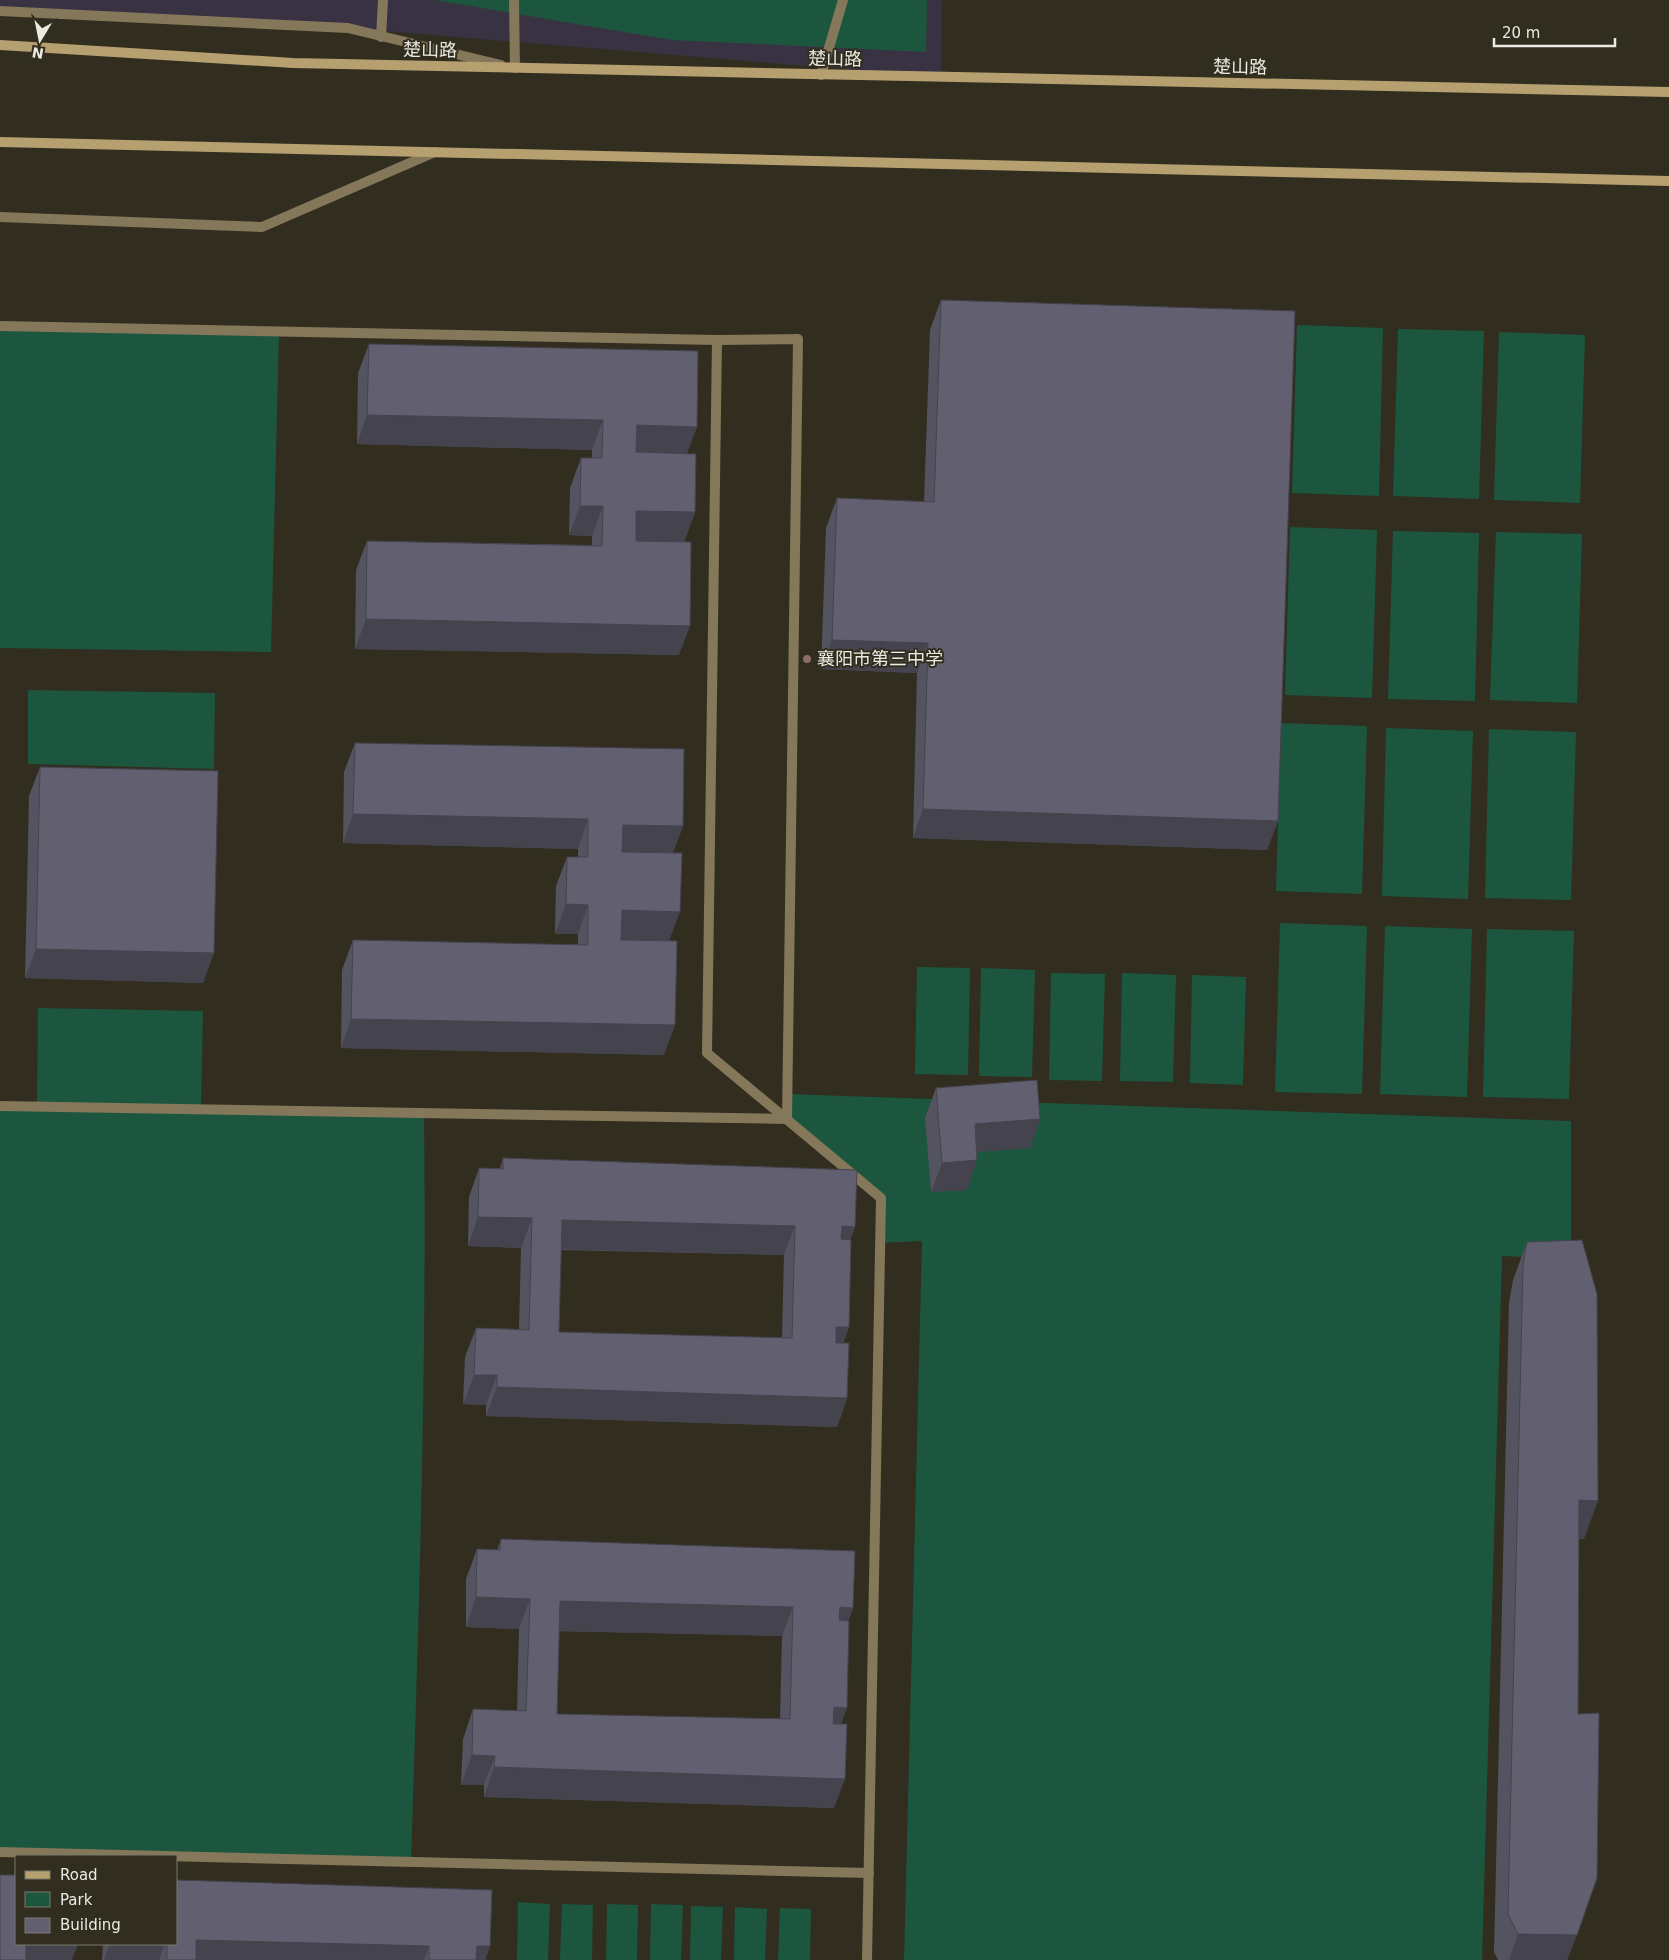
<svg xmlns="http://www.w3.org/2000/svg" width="1669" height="1960" font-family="'DejaVu Sans','Noto Sans SC',sans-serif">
  <rect width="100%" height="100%" fill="#312e20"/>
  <path fill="#383242" d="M 0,0 L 942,0 L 941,77 L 348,28 L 0,11 Z"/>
  <g fill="#1c563f">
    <path d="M 434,0 L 927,0 L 926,52 L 672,40 Z"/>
    <path d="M 1297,325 L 1383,328 L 1379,496 L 1292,493 Z"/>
    <path d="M 0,326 L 279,331 L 271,652 L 0,648 Z"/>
    <path d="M 1398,329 L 1484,331 L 1479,499 L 1393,496 Z"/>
    <path d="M 1499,332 L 1585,335 L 1580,503 L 1494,500 Z"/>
    <path d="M 1290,527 L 1377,530 L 1372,698 L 1285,695 Z"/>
    <path d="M 1393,531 L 1479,533 L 1475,701 L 1388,699 Z"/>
    <path d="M 1496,532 L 1582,534 L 1577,703 L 1490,700 Z"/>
    <path d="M 28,690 L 215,693 L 214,769 L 28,764 Z"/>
    <path d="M 1281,723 L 1367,726 L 1362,894 L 1276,891 Z"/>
    <path d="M 1386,728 L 1473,731 L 1468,899 L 1382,896 Z"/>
    <path d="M 1489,729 L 1576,732 L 1571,900 L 1485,898 Z"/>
    <path d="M 1280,923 L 1367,926 L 1362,1094 L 1275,1092 Z"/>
    <path d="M 1385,926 L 1472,929 L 1467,1097 L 1380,1094 Z"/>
    <path d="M 1487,929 L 1574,931 L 1569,1099 L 1483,1097 Z"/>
    <path d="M 917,967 L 970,968 L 968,1075 L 915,1074 Z"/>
    <path d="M 981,968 L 1035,970 L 1032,1077 L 979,1076 Z"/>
    <path d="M 1051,973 L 1105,974 L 1102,1081 L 1049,1080 Z"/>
    <path d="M 1122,973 L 1176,975 L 1173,1082 L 1120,1081 Z"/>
    <path d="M 1192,975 L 1246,977 L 1243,1085 L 1190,1083 Z"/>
    <path d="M 38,1008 L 203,1011 L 201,1109 L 424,1113 C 427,1363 419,1612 411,1862 L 0,1852 L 0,1106 L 37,1107 Z"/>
    <path d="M 787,1094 L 1571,1121 L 1571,1259 L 1502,1256 L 1482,1960 L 904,1960 L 922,1241 L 880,1243 L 876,1194 L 787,1119 Z"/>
    <path d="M 518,1902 L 550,1904 L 548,1960 L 517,1960 Z"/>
    <path d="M 562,1904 L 593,1905 L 592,1960 L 560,1960 Z"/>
    <path d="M 607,1904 L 638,1905 L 637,1960 L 606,1960 Z"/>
    <path d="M 651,1904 L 683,1905 L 681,1960 L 650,1960 Z"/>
    <path d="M 691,1906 L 723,1907 L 721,1960 L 690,1960 Z"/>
    <path d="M 735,1907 L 767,1909 L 765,1960 L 734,1960 Z"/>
    <path d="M 780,1908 L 811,1909 L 810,1960 L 778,1960 Z"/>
  </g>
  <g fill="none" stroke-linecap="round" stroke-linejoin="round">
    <g stroke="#857759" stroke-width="10">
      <path d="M 821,75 L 843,0"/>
      <path d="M 0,326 L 717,340 L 707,1053 L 881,1198 L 867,1960"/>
      <path d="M 0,1106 L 787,1119 L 798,339 L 717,340"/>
      <path d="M 0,1852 L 869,1873"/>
    </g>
    <g stroke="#857759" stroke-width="10">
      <path d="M 514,0 L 515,68"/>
      <path d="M 381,37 L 383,0"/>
    </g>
    <g stroke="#857759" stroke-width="10">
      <path d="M 0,11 L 348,28 L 501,65"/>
      <path d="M 0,217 L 262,227 L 435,152"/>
    </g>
    <g stroke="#b7a070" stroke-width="10">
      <path d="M 0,45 L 293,63 L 1669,92"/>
      <path d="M 0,142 L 1669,181"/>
    </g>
  </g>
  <g fill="#545360" fill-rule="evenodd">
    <path d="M 941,300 L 1278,821 L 1267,850 L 913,838 L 917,673 L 821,669 L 826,528 L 837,498 L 924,502 L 930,330 Z"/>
    <path d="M 369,344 L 698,351 L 687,454 L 695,512 L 684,542 L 636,541 L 679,655 L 355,649 L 356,570 L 367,541 L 592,545 L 592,536 L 569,535 L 570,488 L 581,458 L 592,458 L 592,450 L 357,444 L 358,373 Z"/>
    <path d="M 355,743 L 683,826 L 673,852 L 664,1055 L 341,1048 L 342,970 L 353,940 L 578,945 L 578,934 L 555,934 L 556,886 L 567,857 L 578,857 L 578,849 L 343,843 L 344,772 Z"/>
    <path d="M 40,767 L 203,983 L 25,978 L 29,796 Z"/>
    <path d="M 936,1088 L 1040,1119 L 1030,1148 L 977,1152 L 967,1190 L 931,1192 L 925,1118 Z"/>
    <path d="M 503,1158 L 855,1227 L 850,1240 L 849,1327 L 843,1343 L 847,1398 L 837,1427 L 486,1416 L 486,1405 L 463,1404 L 465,1357 L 476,1328 L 519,1329 L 521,1248 L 468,1246 L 469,1197 L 479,1168 L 500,1168 ZM 561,1250 L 784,1255 L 782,1338 L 559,1332 Z"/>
    <path d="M 1527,1242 L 1584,1539 L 1579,1539 L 1578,1714 L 1597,1878 L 1567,1960 L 1498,1960 L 1494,1952 L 1509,1303 L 1513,1280 Z"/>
    <path d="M 501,1539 L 853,1608 L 848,1621 L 834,1808 L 484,1797 L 484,1785 L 461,1785 L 463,1739 L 473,1709 L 517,1711 L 519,1629 L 466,1627 L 466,1579 L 477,1549 L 497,1550 ZM 559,1631 L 782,1636 L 780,1719 L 557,1714 Z"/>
    <path d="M 103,1944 L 176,1944 L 490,1946 L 485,1960 L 487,1960 L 102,1960 Z"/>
  </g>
  <g fill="#45434e">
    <path d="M 367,415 L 603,420 L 592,450 L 357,444 Z"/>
    <path d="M 637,425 L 697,427 L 686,456 L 626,455 Z"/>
    <path d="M 580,506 L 603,506 L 592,536 L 569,535 Z"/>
    <path d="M 636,511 L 695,512 L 684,542 L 625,541 Z"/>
    <path d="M 366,619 L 690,626 L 679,655 L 355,649 Z"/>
    <path d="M 832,640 L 928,643 L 917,673 L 821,669 Z"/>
    <path d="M 923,809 L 1278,821 L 1267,850 L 913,838 Z"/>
    <path d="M 353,814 L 588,819 L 578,849 L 343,843 Z"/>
    <path d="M 623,825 L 683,826 L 672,855 L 612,854 Z"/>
    <path d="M 566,904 L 588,905 L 578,934 L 555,934 Z"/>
    <path d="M 622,910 L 680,912 L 669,941 L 611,940 Z"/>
    <path d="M 36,949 L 214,953 L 203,983 L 25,978 Z"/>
    <path d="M 351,1019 L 675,1025 L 664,1055 L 341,1048 Z"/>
    <path d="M 1040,1119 L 1030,1148 L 964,1153 L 975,1124 Z"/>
    <path d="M 977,1160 L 967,1190 L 931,1192 L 942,1163 Z"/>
    <path d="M 478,1217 L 532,1218 L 521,1248 L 468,1246 Z"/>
    <path d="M 562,1220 L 795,1226 L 784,1255 L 551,1249 Z"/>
    <path d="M 842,1226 L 855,1227 L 844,1256 L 831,1256 Z"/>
    <path d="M 836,1327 L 849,1327 L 838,1357 L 825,1356 Z"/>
    <path d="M 474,1375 L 497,1375 L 486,1405 L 463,1404 Z"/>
    <path d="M 497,1387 L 847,1398 L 837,1427 L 486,1416 Z"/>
    <path d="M 1579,1500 L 1598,1501 L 1584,1539 L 1565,1538 Z"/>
    <path d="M 476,1597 L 530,1599 L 519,1629 L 466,1627 Z"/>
    <path d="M 560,1601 L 793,1607 L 782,1636 L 549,1631 Z"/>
    <path d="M 840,1607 L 853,1608 L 842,1637 L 829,1636 Z"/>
    <path d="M 834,1707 L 847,1708 L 836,1738 L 823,1737 Z"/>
    <path d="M 472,1755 L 495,1756 L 484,1785 L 461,1785 Z"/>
    <path d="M 494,1767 L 845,1779 L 834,1808 L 484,1797 Z"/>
    <path d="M 1518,1934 L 1577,1935 L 1567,1960 L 1509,1960 Z"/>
    <path d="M 196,1940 L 429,1946 L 424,1960 L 189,1960 Z"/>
    <path d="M 24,1944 L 78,1944 L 72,1960 L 18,1960 Z"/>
    <path d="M 110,1944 L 165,1944 L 159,1960 L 104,1960 Z"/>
    <path d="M 477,1946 L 490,1946 L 485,1960 L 472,1960 Z"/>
  </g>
  <g fill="#626070" stroke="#45434e" fill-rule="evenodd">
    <path d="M 941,300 L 1295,311 L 1278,821 L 923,809 L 928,643 L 832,640 L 837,498 L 934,502 Z"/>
    <path d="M 369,344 L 698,351 L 697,427 L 637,425 L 636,452 L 696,454 L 695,512 L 636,511 L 636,541 L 691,542 L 690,626 L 366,619 L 367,541 L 602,546 L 603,506 L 580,506 L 581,458 L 602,458 L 603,420 L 367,415 Z"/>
    <path d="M 355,743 L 684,749 L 683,826 L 623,825 L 622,852 L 682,853 L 680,912 L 622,910 L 621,940 L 677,941 L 675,1025 L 351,1019 L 353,940 L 588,945 L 588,905 L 566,904 L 567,857 L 588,857 L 588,819 L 353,814 Z"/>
    <path d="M 40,767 L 218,771 L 214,953 L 36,949 Z"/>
    <path d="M 1037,1080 L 1040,1119 L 975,1124 L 977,1160 L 942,1163 L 936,1088 Z"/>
    <path d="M 503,1158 L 857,1170 L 855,1227 L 842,1226 L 841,1239 L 851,1240 L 849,1327 L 836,1327 L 836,1343 L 849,1343 L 847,1398 L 497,1387 L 497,1375 L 474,1375 L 476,1328 L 529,1330 L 532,1218 L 478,1217 L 479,1168 L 503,1169 ZM 562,1220 L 795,1226 L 792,1338 L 559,1332 Z"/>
    <path d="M 1582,1240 L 1597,1294 L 1598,1501 L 1579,1500 L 1578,1714 L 1599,1713 L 1597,1878 L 1577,1935 L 1518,1934 L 1508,1914 L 1523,1265 L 1527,1242 Z"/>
    <path d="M 501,1539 L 855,1551 L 853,1608 L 840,1607 L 839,1620 L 849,1621 L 847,1708 L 834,1707 L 833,1724 L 847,1724 L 845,1779 L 494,1767 L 495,1756 L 472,1755 L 473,1709 L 526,1711 L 530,1599 L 476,1597 L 477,1549 L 500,1550 ZM 560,1601 L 793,1607 L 790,1719 L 557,1714 Z"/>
    <path d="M 0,1875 L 16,1875 L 16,1944 L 26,1944 L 26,1960 L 0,1960 Z"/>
    <path d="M 176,1880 L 492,1890 L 490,1946 L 477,1946 L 476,1960 L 487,1960 L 429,1960 L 429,1946 L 196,1940 L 196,1960 L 167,1960 L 167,1944 L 176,1944 Z"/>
  </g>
  <circle fill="#8d6e63" stroke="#312e20" stroke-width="2" cx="807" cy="659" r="5"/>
  <g text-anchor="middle" stroke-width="4" stroke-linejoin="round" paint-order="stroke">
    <g font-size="18" fill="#ebeae1" stroke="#312e20">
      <text transform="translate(430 50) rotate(1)" y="6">楚山路</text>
      <text transform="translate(835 59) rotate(1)" y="6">楚山路</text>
      <text transform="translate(1240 67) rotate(1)" y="6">楚山路</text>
    </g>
    <g font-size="18" fill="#ebeae1" stroke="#312e20" text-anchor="start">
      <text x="817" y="665">襄阳市第三中学</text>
    </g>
  </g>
  <rect x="15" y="1855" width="162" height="90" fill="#312e20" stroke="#7b796d"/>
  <rect x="25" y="1871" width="25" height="8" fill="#b7a070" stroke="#7b796d"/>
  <text x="60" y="1880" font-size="15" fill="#ebeae1">Road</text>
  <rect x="25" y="1892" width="25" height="15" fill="#1c563f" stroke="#7b796d"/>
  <text x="60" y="1905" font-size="15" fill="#ebeae1">Park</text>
  <rect x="25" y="1918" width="25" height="15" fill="#626070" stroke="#7b796d"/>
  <text x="60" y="1930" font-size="15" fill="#ebeae1">Building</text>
  <g transform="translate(40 40) rotate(190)" stroke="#312e20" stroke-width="4" paint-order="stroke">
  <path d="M0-4L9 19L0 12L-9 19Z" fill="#ebeae1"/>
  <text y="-8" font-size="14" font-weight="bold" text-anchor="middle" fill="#ebeae1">N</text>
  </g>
  <path d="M1494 38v8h121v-8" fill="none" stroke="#ebeae1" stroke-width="2.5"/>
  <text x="1502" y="38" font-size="15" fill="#ebeae1" stroke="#312e20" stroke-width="4" paint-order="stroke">20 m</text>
</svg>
